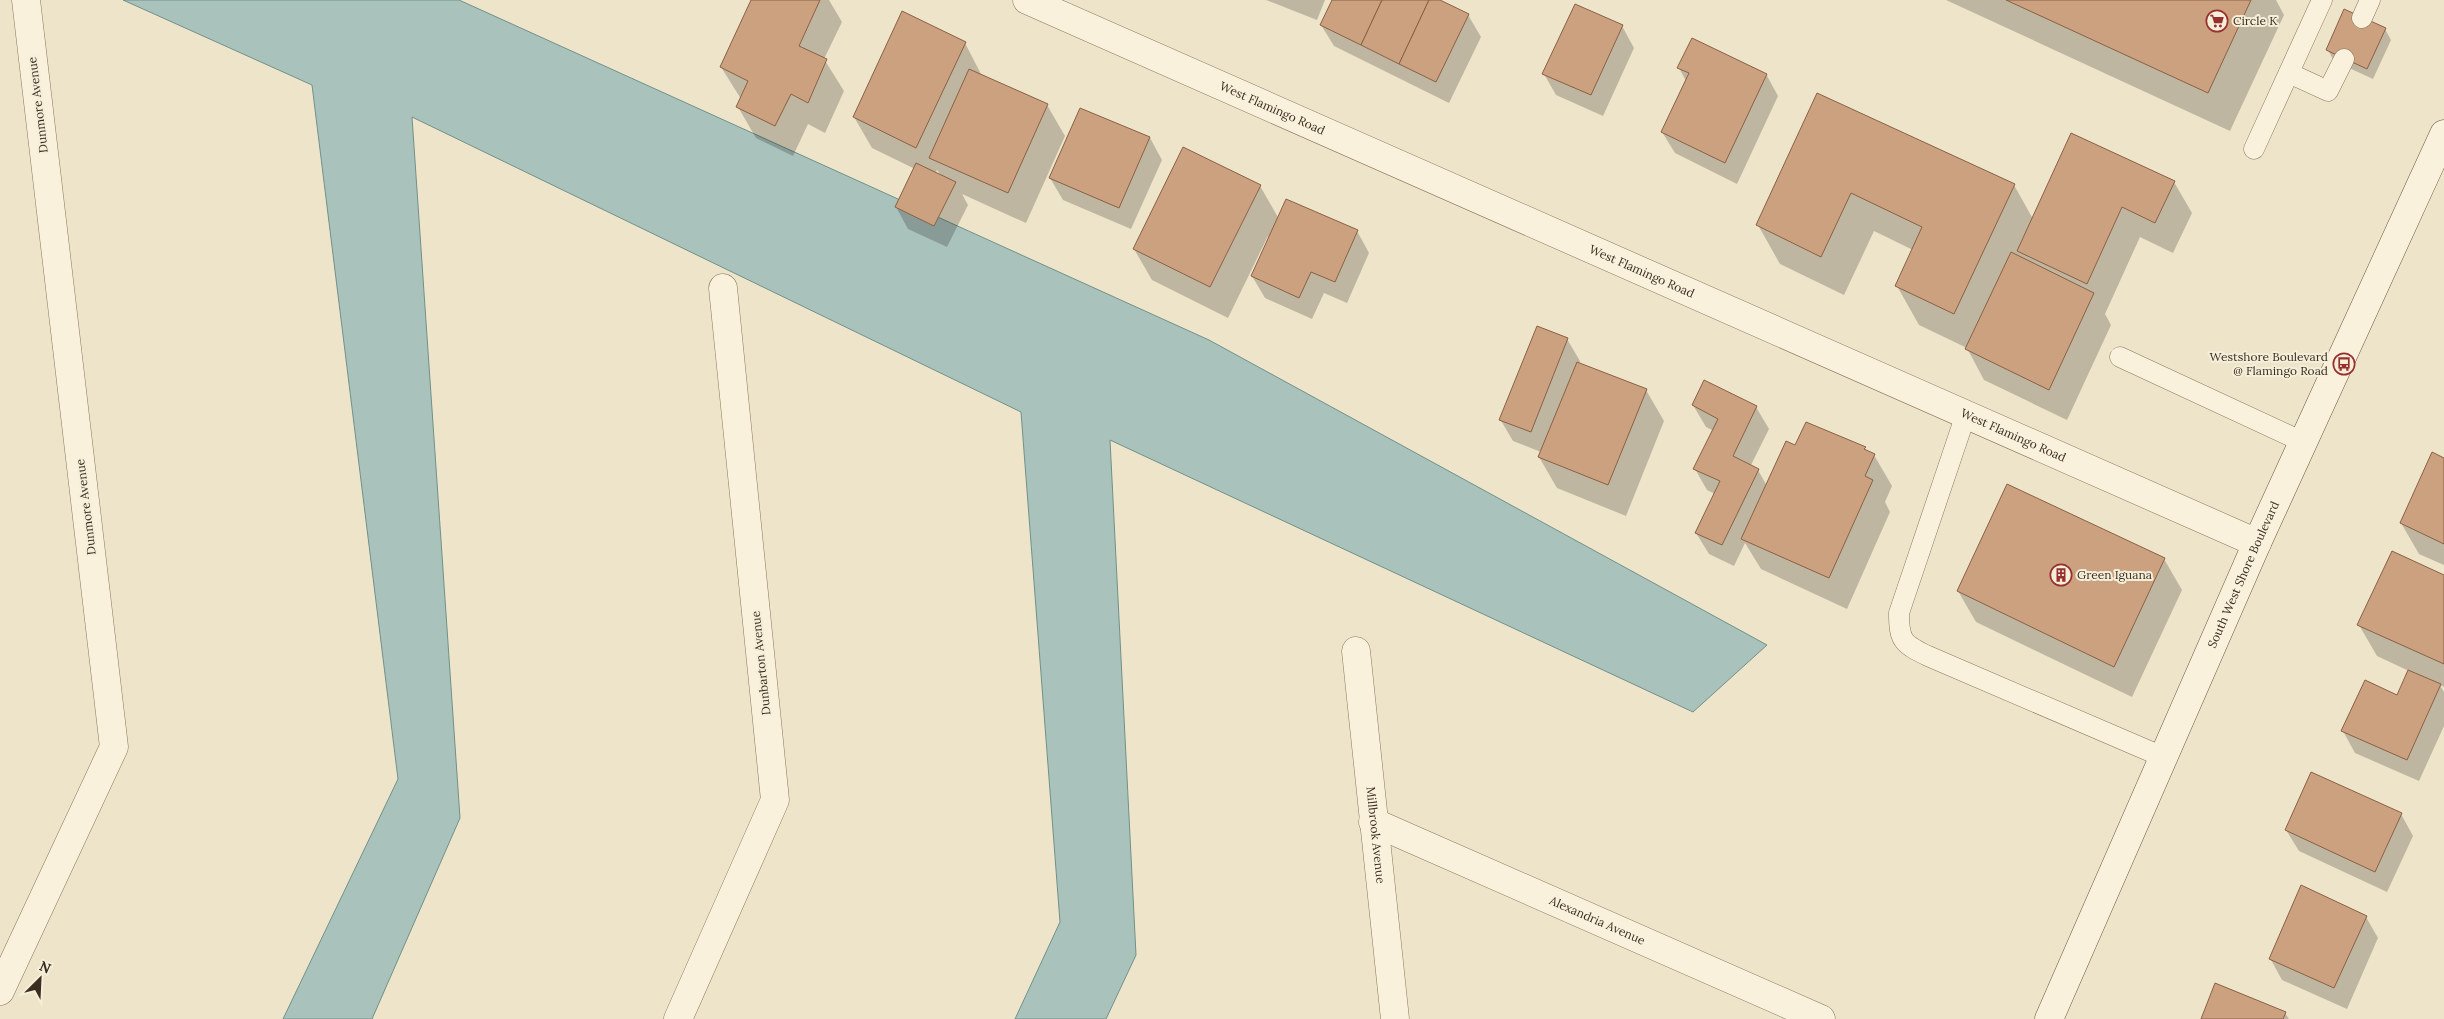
<svg xmlns="http://www.w3.org/2000/svg" width="2444" height="1019" font-family="Lora,serif">
  <rect width="100%" height="100%" fill="#eee4c9"/>
  <path fill="#aac2bc" stroke="#709189" d="M 123,0 L 459,0 L 1209,340 L 1767,645 L 1693,712 L 1110,440 L 1136,955 L 1106,1019 L 1015,1019 L 1060,922 L 1021,412 L 412,117 L 460,818 L 372,1019 L 283,1019 L 398,779 L 312,85 Z"/>
  <g fill="#0003" fill-rule="evenodd">
    <path d="M 753,0 L 829,0 L 842,22 L 824,59 L 844,91 L 825,133 L 808,124 L 793,156 L 756,138 L 738,107 L 741,99 L 721,67 Z"/>
    <path d="M 1266,0 L 1325,0 L 1317,20 Z"/>
    <path d="M 1334,0 L 1437,0 L 1468,15 L 1481,37 L 1449,103 L 1334,46 L 1321,25 Z"/>
    <path d="M 1946,0 L 2276,0 L 2284,15 L 2230,131 Z"/>
    <path d="M 1622,26 L 1634,48 L 1603,116 L 1556,95 L 1544,74 Z"/>
    <path d="M 2385,29 L 2391,40 L 2373,79 L 2334,61 L 2328,50 Z"/>
    <path d="M 965,43 L 982,76 L 1047,105 L 1065,136 L 1026,223 L 962,194 L 968,205 L 947,247 L 908,229 L 896,207 L 915,169 L 872,148 L 854,117 ZM 937,170 L 942,177 L 935,174 Z"/>
    <path d="M 1679,68 L 1766,74 L 1778,96 L 1737,184 L 1675,153 L 1662,132 L 1686,81 Z"/>
    <path d="M 1818,95 L 2014,185 L 2033,219 L 2174,182 L 2192,213 L 2173,253 L 2140,237 L 2105,314 L 2111,325 L 2067,420 L 1984,380 L 1967,348 L 1919,325 L 1897,286 L 1913,250 L 1874,231 L 1844,295 L 1780,264 L 1758,225 Z"/>
    <path d="M 1081,109 L 1150,138 L 1162,160 L 1131,229 L 1063,200 L 1050,178 Z"/>
    <path d="M 1260,186 L 1279,219 L 1357,231 L 1369,253 L 1347,303 L 1324,293 L 1312,319 L 1265,298 L 1252,276 L 1270,237 L 1268,236 L 1228,318 L 1152,280 L 1134,249 Z"/>
    <path d="M 1537,327 L 1567,339 L 1580,361 L 1579,364 L 1646,390 L 1664,421 L 1626,516 L 1557,488 L 1539,457 L 1541,452 L 1513,441 L 1500,419 Z"/>
    <path d="M 1693,405 L 1756,407 L 1769,429 L 1750,467 L 1758,470 L 1767,486 L 1796,447 L 1865,448 L 1867,452 L 1874,455 L 1892,486 L 1885,502 L 1890,512 L 1847,609 L 1761,569 L 1745,543 L 1734,566 L 1709,554 L 1696,533 L 1715,494 L 1707,490 L 1695,469 L 1714,431 L 1706,427 Z"/>
    <path d="M 2444,459 L 2444,565 L 2419,554 L 2401,523 Z"/>
    <path d="M 2164,559 L 2182,590 L 2132,697 L 1976,622 L 1958,591 Z"/>
    <path d="M 2444,577 L 2444,687 L 2440,685 L 2444,692 L 2444,726 L 2419,781 L 2355,753 L 2343,731 L 2398,696 L 2409,671 L 2377,656 L 2359,625 Z"/>
    <path d="M 2401,814 L 2413,836 L 2387,892 L 2299,851 L 2286,830 Z"/>
    <path d="M 2366,917 L 2378,938 L 2347,1009 L 2282,980 L 2270,958 Z"/>
    <path d="M 2285,1013 L 2289,1019 L 2202,1019 Z"/>
  </g>
  <g fill="#cba180" stroke="#896144">
    <path d="M 751,0 L 820,0 L 799,46 L 827,59 L 808,103 L 791,94 L 775,126 L 736,107 L 748,81 L 720,67 Z"/>
    <path d="M 1332,0 L 1382,0 L 1361,45 L 1320,25 Z"/>
    <path d="M 1382,0 L 1429,0 L 1399,64 L 1361,45 Z"/>
    <path d="M 1429,0 L 1440,0 L 1469,14 L 1436,82 L 1399,64 Z"/>
    <path d="M 2006,0 L 2251,0 L 2208,93 Z"/>
    <path d="M 1575,4 L 1623,25 L 1591,95 L 1542,74 Z"/>
    <path d="M 2344,9 L 2386,28 L 2367,69 L 2326,50 Z"/>
    <path d="M 902,11 L 966,42 L 916,148 L 853,117 Z"/>
    <path d="M 1692,38 L 1767,74 L 1725,163 L 1661,132 L 1689,73 L 1677,68 Z"/>
    <path d="M 969,69 L 1048,104 L 1008,193 L 929,158 Z"/>
    <path d="M 1817,93 L 2015,184 L 1954,314 L 1895,286 L 1922,227 L 1851,193 L 1821,257 L 1756,225 Z"/>
    <path d="M 1080,108 L 1150,137 L 1119,208 L 1049,178 Z"/>
    <path d="M 2071,133 L 2175,181 L 2155,223 L 2122,207 L 2087,284 L 2017,251 Z"/>
    <path d="M 1183,147 L 1261,185 L 1210,287 L 1133,249 Z"/>
    <path d="M 916,163 L 956,182 L 934,226 L 895,207 Z"/>
    <path d="M 1286,199 L 1358,230 L 1335,282 L 1311,272 L 1299,298 L 1251,276 Z"/>
    <path d="M 2011,252 L 2094,293 L 2049,390 L 1965,349 Z"/>
    <path d="M 1537,326 L 1568,338 L 1531,432 L 1499,420 Z"/>
    <path d="M 1577,362 L 1647,389 L 1608,485 L 1538,457 Z"/>
    <path d="M 1704,380 L 1757,406 L 1733,456 L 1759,469 L 1722,545 L 1695,533 L 1720,481 L 1693,469 L 1718,419 L 1692,405 Z"/>
    <path d="M 1806,422 L 1866,447 L 1864,449 L 1875,454 L 1865,476 L 1873,480 L 1829,578 L 1741,539 L 1786,441 L 1795,445 Z"/>
    <path d="M 2432,452 L 2444,458 L 2444,544 L 2400,523 Z"/>
    <path d="M 2007,484 L 2165,558 L 2114,667 L 1957,591 Z"/>
    <path d="M 2392,551 L 2444,575 L 2444,664 L 2357,625 Z"/>
    <path d="M 2408,670 L 2441,684 L 2407,760 L 2341,731 L 2365,680 L 2397,695 Z"/>
    <path d="M 2311,772 L 2402,813 L 2375,872 L 2285,830 Z"/>
    <path d="M 2301,885 L 2367,916 L 2334,988 L 2269,959 Z"/>
    <path d="M 2215,983 L 2286,1012 L 2283,1019 L 2201,1019 Z"/>
  </g>
  <g fill="none" stroke-linecap="round" stroke-linejoin="round">
    <g stroke="#8a765e" stroke-width="21">
      <g id="lane">
        <path d="M 2362,18 L 2370,0"/>
        <path d="M 2289,73 L 2328,91 L 2344,59"/>
        <path d="M 2254,149 L 2322,0"/>
        <path d="M 2120,357 L 2303,442"/>
        <path d="M 1966,414 L 1899,613 C 1899,641 1903,644 1928,656 L 2163,757"/>
      </g>
    </g>
    <g stroke="#8a765e" stroke-width="29">
      <g id="street">
        <path id="s1" d="M 1027,0 L 2257,543"/>
        <path id="s2" d="M 1356,651 L 1395,1019"/>
        <path id="s3" d="M 1373,822 L 1821,1019"/>
        <path d="M 0,991 L 114,747 L 26,0"/>
        <path d="M 678,1019 L 775,800 L 723,288"/>
      </g>
    </g>
    <g stroke="#6c5741" stroke-width="29">
      <g id="secondary">
        <path id="s4" d="M 2049,1019 L 2257,543 L 2444,134"/>
      </g>
    </g>
    <use href="#lane" stroke="#f9f1dc" stroke-width="20"/>
    <use href="#street" stroke="#f9f1dc" stroke-width="28"/>
    <use href="#secondary" stroke="#f9f1dc" stroke-width="28"/>
  </g>
  <defs>
    <g id="supermarket-ring" transform="scale(1.125)"><circle r="9.5" fill="#f5eed9" stroke="#98302f" stroke-width="1.5"/><path d="M-6-5.5h2.5l.6 2H6L4.5 2H-2.5L-4.4-4H-6ZM-1.5 3.2a1.3 1.3 0 1 0 .1 0ZM3 3.2a1.3 1.3 0 1 0 .1 0Z" fill="#98302f"/></g>
    <g id="bus-ring" transform="scale(1.125)"><circle r="9.5" fill="#f5eed9" stroke="#98302f" stroke-width="1.5"/><path d="M-5-6H5V4H4V6H2V4H-2V6H-4V4H-5ZM-3.5-4V0h7V-4ZM-3.5 1.2v1.5H-2V1.2ZM2 1.2v1.5H3.5V1.2Z" fill="#98302f"/></g>
    <g id="building-ring" transform="scale(1.125)"><circle r="9.5" fill="#f5eed9" stroke="#98302f" stroke-width="1.5"/><path d="M-4-6H4V6H1V3H-1V6H-4ZM-2.5-4.3h1.7v1.8h-1.7ZM.8-4.3h1.7v1.8H.8ZM-2.5-1h1.7V.8h-1.7ZM.8-1h1.7V.8H.8Z" fill="#98302f"/></g>
  </defs>
  <g fill-rule="evenodd">
    <use href="#supermarket-ring" x="2217" y="21"/>
    <use href="#bus-ring" x="2344" y="364"/>
    <use href="#building-ring" x="2061" y="575"/>
  </g>
  <g text-anchor="middle" stroke-width="4" stroke-linejoin="round" paint-order="stroke">
    <g font-size="12" fill="#3b2e21" stroke="#f5eed9" text-anchor="start">
      <text x="2233" y="25">Circle K</text>
      <text x="2328" y="361" text-anchor="end">Westshore Boulevard<tspan x="2328" dy="14">@ Flamingo Road</tspan></text>
      <text x="2077" y="579">Green Iguana</text>
    </g>
    <g font-size="12" fill="#3b2e21" stroke="#f5eed9">
      <text transform="translate(38 105) rotate(-97)" y="4">Dunmore Avenue</text>
      <text dy="4" stroke="none"><textPath href="#s1" startOffset="268">West Flamingo Road</textPath></text>
      <text dy="4" stroke="none"><textPath href="#s1" startOffset="672">West Flamingo Road</textPath></text>
      <text dy="4" stroke="none"><textPath href="#s1" startOffset="1078">West Flamingo Road</textPath></text>
      <text transform="translate(86 507) rotate(-97)" y="4">Dunmore Avenue</text>
      <text dy="4" stroke="none"><textPath href="#s4" startOffset="485">South West Shore Boulevard</textPath></text>
      <text transform="translate(761 663) rotate(-96)" y="4">Dunbarton Avenue</text>
      <text dy="4" stroke="none"><textPath href="#s2" startOffset="185">Millbrook Avenue</textPath></text>
      <text dy="4" stroke="none"><textPath href="#s3" startOffset="245">Alexandria Avenue</textPath></text>
    </g>
  </g>
  <g transform="translate(40 979) rotate(24)" stroke="#f5eed9" stroke-width="4" paint-order="stroke">
  <path d="M0-4L9 19L0 12L-9 19Z" fill="#3b2e21"/>
  <text y="-8" font-size="14" font-weight="bold" text-anchor="middle" fill="#3b2e21">N</text>
  </g>
</svg>
